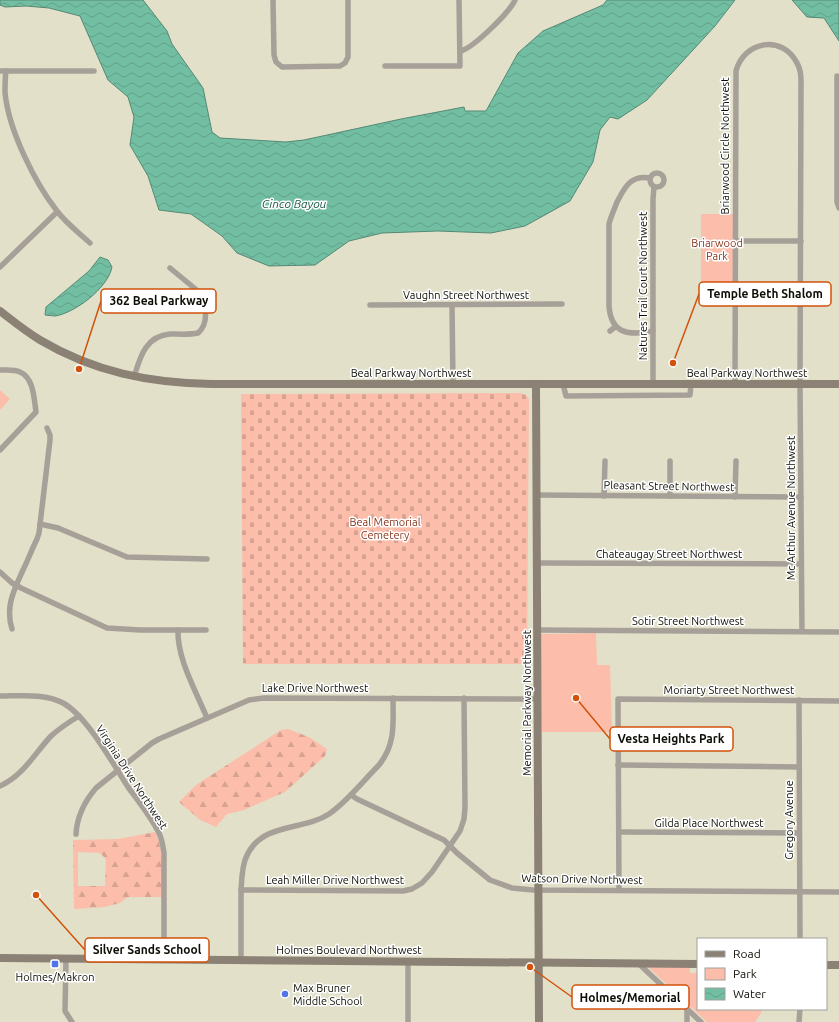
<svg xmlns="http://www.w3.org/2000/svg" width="839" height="1022" font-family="Ubuntu,sans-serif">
  <defs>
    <pattern id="forest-firs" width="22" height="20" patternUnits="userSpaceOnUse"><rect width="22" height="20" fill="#fcbeab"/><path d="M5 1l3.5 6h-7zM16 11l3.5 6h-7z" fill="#d7a292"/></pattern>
    <pattern id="cemetery-stones" width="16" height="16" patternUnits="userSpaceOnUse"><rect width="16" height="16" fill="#fcbeab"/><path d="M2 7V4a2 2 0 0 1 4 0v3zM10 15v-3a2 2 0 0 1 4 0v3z" fill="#d7a292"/></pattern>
    <pattern id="water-waves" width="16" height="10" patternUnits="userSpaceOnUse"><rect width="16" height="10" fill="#72bea3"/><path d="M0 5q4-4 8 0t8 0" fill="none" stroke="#62a28b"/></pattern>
  </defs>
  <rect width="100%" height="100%" fill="#e2e0c9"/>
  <g fill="url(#forest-firs)" fill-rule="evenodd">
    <path d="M 288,729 L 309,737 L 327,749 L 325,756 L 285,792 L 244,810 L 227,814 L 216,827 L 200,820 L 179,802 L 196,785 L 281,730 Z"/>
    <path d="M 155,832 C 165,852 162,875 162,897 L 128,897 L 120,903 L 104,907 L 74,909 L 73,840 L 118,839 ZM 78,852 L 100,853 L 106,859 L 105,886 L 78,886 Z"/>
  </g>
  <path fill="url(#cemetery-stones)" d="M 520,393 L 526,395 L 529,399 L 527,664 L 243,664 L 241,394 Z"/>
  <g fill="#fcbeab">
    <rect x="701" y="214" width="32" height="70"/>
    <path d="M 0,390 L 10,399 L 0,410 Z"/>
    <path d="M 596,633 L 597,665 L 610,665 L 612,732 L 542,732 L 540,634 Z"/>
    <path d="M 647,966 L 690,967 L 690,973 L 698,973 L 698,1009 L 762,1009 L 761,1013 L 755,1022 L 707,1022 Z"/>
  </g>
  <g fill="url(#water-waves)" stroke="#548974">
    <path d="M 0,0 L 143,0 L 167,31 L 172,44 L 203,88 L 212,132 L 220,138 L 286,142 L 304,140 L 401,119 L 464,107 L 465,111 L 486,111 L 518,53 L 543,31 L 603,5 L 607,0 L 735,0 L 715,26 L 647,100 L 618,119 L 610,117 L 600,130 L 593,162 L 570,201 L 525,226 L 491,233 L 438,231 L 382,233 L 349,241 L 315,265 L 269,266 L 237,253 L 222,236 L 191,214 L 159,210 L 148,176 L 130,145 L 134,117 L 128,97 L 108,80 L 80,16 L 49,8 L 26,6 L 5,7 L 0,5 Z"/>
    <path d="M 792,0 L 839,0 L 839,41 L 824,18 L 807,17 Z"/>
    <path d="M 100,257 L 108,260 L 112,267 C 108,288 75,313 55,316 C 52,316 48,315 45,315 L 46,307 L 89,271 Z"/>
  </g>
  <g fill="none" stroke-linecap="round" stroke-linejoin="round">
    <g stroke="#a7a098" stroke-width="5.5">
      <path d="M 273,0 L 274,55 L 276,62 L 282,67 L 340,66 L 345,63 L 348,57 L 348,0"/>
      <path d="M 461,51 C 474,47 509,13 515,0"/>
      <path d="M 385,66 L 460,66 L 459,0"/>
      <path d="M 0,71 L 94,71"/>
      <path d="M 6,71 C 5,78 5,85 5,92 C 8,129 35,183 57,211 C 66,223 79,233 90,243"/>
      <path d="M 837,76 L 837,202 L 839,208"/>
      <circle cx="657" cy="180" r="7"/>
      <path d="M 650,178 C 630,175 625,187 617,202 C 614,210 611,216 609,224 L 609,306 C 611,334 629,336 653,331"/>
      <path d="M 735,241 L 801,241"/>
      <path d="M 0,267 L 57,212"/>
      <path d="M 370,305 L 562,304"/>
      <path d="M 452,305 L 453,384"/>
      <path d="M 610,331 L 615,327"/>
      <path d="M 0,370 C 6,370 14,369 20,372 C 34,378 34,399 36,412 L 0,450"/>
      <path d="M 134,377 C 140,358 145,336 170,334 C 179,334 189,335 198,333 C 209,324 207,302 199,292 L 170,268"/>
      <path d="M 563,384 L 566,396 L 690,395 L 691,384"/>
      <path d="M 653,384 L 653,199 L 654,187"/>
      <path d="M 735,384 L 736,71 C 744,41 782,34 797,63 C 800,68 801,75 801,81 L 800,386 L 802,631"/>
      <path d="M 536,495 L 801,497"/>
      <path d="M 604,496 L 605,461"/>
      <path d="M 670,496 L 670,461"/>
      <path d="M 735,497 L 736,461"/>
      <path d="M 40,524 L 58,528 L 127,557 L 207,559"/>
      <path d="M 537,563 L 801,564"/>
      <path d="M 0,572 L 12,583 L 21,588 L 107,628 L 140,630 L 206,630"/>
      <path d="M 12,629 C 5,607 14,590 23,570 C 28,560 32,549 37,539 L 39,533 L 50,440 L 50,435 L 47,428"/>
      <path d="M 178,630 C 177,659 196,691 207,718"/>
      <path d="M 537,630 L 839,632"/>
      <path d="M 0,696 C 20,696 45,693 63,703 C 87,716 113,764 128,787 C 139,802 151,817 159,833 C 162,839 163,846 164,853 L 164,960"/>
      <path d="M 799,700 L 800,939"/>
      <path d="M 618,765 L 799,767"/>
      <path d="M 0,786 C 23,776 35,753 51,736 C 60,728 69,722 79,716"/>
      <path d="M 351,795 L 357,799 L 444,840 L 457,853 L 490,880 L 512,888 L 533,890 L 839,892"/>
      <path d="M 619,832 L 799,833"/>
      <path d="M 76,834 C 77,816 84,802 96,788 L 152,743 L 159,739 L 249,700 L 264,698 L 538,699"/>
      <path d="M 241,890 L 403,891 L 412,889 L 422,883 L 432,872 L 460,831 L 464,819 L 465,807 L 464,698"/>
      <path d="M 619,890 L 618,699 L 839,701"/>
      <path d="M 66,959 L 65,1011 L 72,1022"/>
      <path d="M 241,960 C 241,940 241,920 241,899 C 241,886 241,873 245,860 C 259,821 302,832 329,814 C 348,801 363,781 379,765 C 396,744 393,723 393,698"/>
      <path d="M 408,962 L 408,1022"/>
      <path d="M 639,964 L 701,1022"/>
      <path d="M 687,1022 L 687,1009"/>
      <path d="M 799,1022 L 800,1009"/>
    </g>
    <g stroke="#8b8175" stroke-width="8">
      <path d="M 0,311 C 13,321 25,331 40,340 C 94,372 149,383 212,384 L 839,384"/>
      <path d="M 536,384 L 539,1022"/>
      <path d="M 0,958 L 698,964"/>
      <path d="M 826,965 L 839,965"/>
    </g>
  </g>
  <g fill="#5174e9" stroke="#fff" stroke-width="1.5">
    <rect x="51" y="960" width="8" height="8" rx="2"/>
    <circle cx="285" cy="994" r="4"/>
  </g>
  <g text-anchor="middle" stroke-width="3" stroke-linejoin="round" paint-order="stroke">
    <g font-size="11" fill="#0e0e06" stroke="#fff">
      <text transform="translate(725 146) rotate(-90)" y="4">Briarwood Circle Northwest</text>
      <text transform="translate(643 286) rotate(-90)" y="4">Natures Trail Court Northwest</text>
      <text x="466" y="299">Vaughn Street Northwest</text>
      <text x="411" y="377">Beal Parkway Northwest</text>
      <text x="747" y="377">Beal Parkway Northwest</text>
      <text transform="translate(669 486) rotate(1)" y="4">Pleasant Street Northwest</text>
      <text transform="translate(791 508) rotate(-90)" y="4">Mc Arthur Avenue Northwest</text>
      <text x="669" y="558">Chateaugay Street Northwest</text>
      <text x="688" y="625">Sotir Street Northwest</text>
      <text x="315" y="692">Lake Drive Northwest</text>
      <text x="729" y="694">Moriarty Street Northwest</text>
      <text transform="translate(527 703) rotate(-90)" y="4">Memorial Parkway Northwest</text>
      <text transform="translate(132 777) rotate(57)" y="4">Virginia Drive Northwest</text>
      <text transform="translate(789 820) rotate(-90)" y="4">Gregory Avenue</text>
      <text x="709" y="827">Gilda Place Northwest</text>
      <text transform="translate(582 879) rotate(1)" y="4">Watson Drive Northwest</text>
      <text x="335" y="884">Leah Miller Drive Northwest</text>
      <text x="349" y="954">Holmes Boulevard Northwest</text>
    </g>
    <g font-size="11" fill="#85351c" stroke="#fff">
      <text x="717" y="247">Briarwood<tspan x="717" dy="13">Park</tspan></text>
      <text x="385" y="526">Beal Memorial<tspan x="385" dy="13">Cemetery</tspan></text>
    </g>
    <g font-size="11" fill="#0e0e06" stroke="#fff">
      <text x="55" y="981">Holmes/Makron</text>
      <text x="293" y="992" text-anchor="start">Max Bruner<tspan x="293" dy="13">Middle School</tspan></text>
    </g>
    <g font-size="12" font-style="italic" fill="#1b5846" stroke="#fff">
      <text x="294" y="208">Cinco Bayou</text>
    </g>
  </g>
  <path fill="none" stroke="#d2520b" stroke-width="1.5" d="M673 363L699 294M79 369L101 301M576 698L610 739M36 895L85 950M530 967L572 997"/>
  <g fill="#d2520b" stroke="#fff" stroke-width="1.5">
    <circle cx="673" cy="363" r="4"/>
    <circle cx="79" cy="369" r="4"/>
    <circle cx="576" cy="698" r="4"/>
    <circle cx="36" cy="895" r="4"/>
    <circle cx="530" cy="967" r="4"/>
  </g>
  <g fill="#fff" stroke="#d2520b" stroke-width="1.5">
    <rect x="699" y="282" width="132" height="24" rx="4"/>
    <rect x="101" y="289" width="115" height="24" rx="4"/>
    <rect x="610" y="727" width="123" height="24" rx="4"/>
    <rect x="85" y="938" width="124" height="24" rx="4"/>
    <rect x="572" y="985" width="117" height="24" rx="4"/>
  </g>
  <g font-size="12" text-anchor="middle" font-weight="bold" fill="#0e0e06">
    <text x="765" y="298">Temple Beth Shalom</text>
    <text x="159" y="305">362 Beal Parkway</text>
    <text x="671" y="743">Vesta Heights Park</text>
    <text x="147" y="954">Silver Sands School</text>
    <text x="630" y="1002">Holmes/Memorial</text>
  </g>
  <rect x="697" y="938" width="130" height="72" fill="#ffffff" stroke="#9f9f9b"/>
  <rect x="705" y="951" width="20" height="6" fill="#8b8175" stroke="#9f9f9b"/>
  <text x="733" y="958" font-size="12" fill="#0e0e06">Road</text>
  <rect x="705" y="968" width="20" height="12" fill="#fcbeab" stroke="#9f9f9b"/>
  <text x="733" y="978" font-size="12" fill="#0e0e06">Park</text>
  <rect x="705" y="988" width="20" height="12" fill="url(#water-waves)" stroke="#9f9f9b"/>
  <text x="733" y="998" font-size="12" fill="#0e0e06">Water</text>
</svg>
